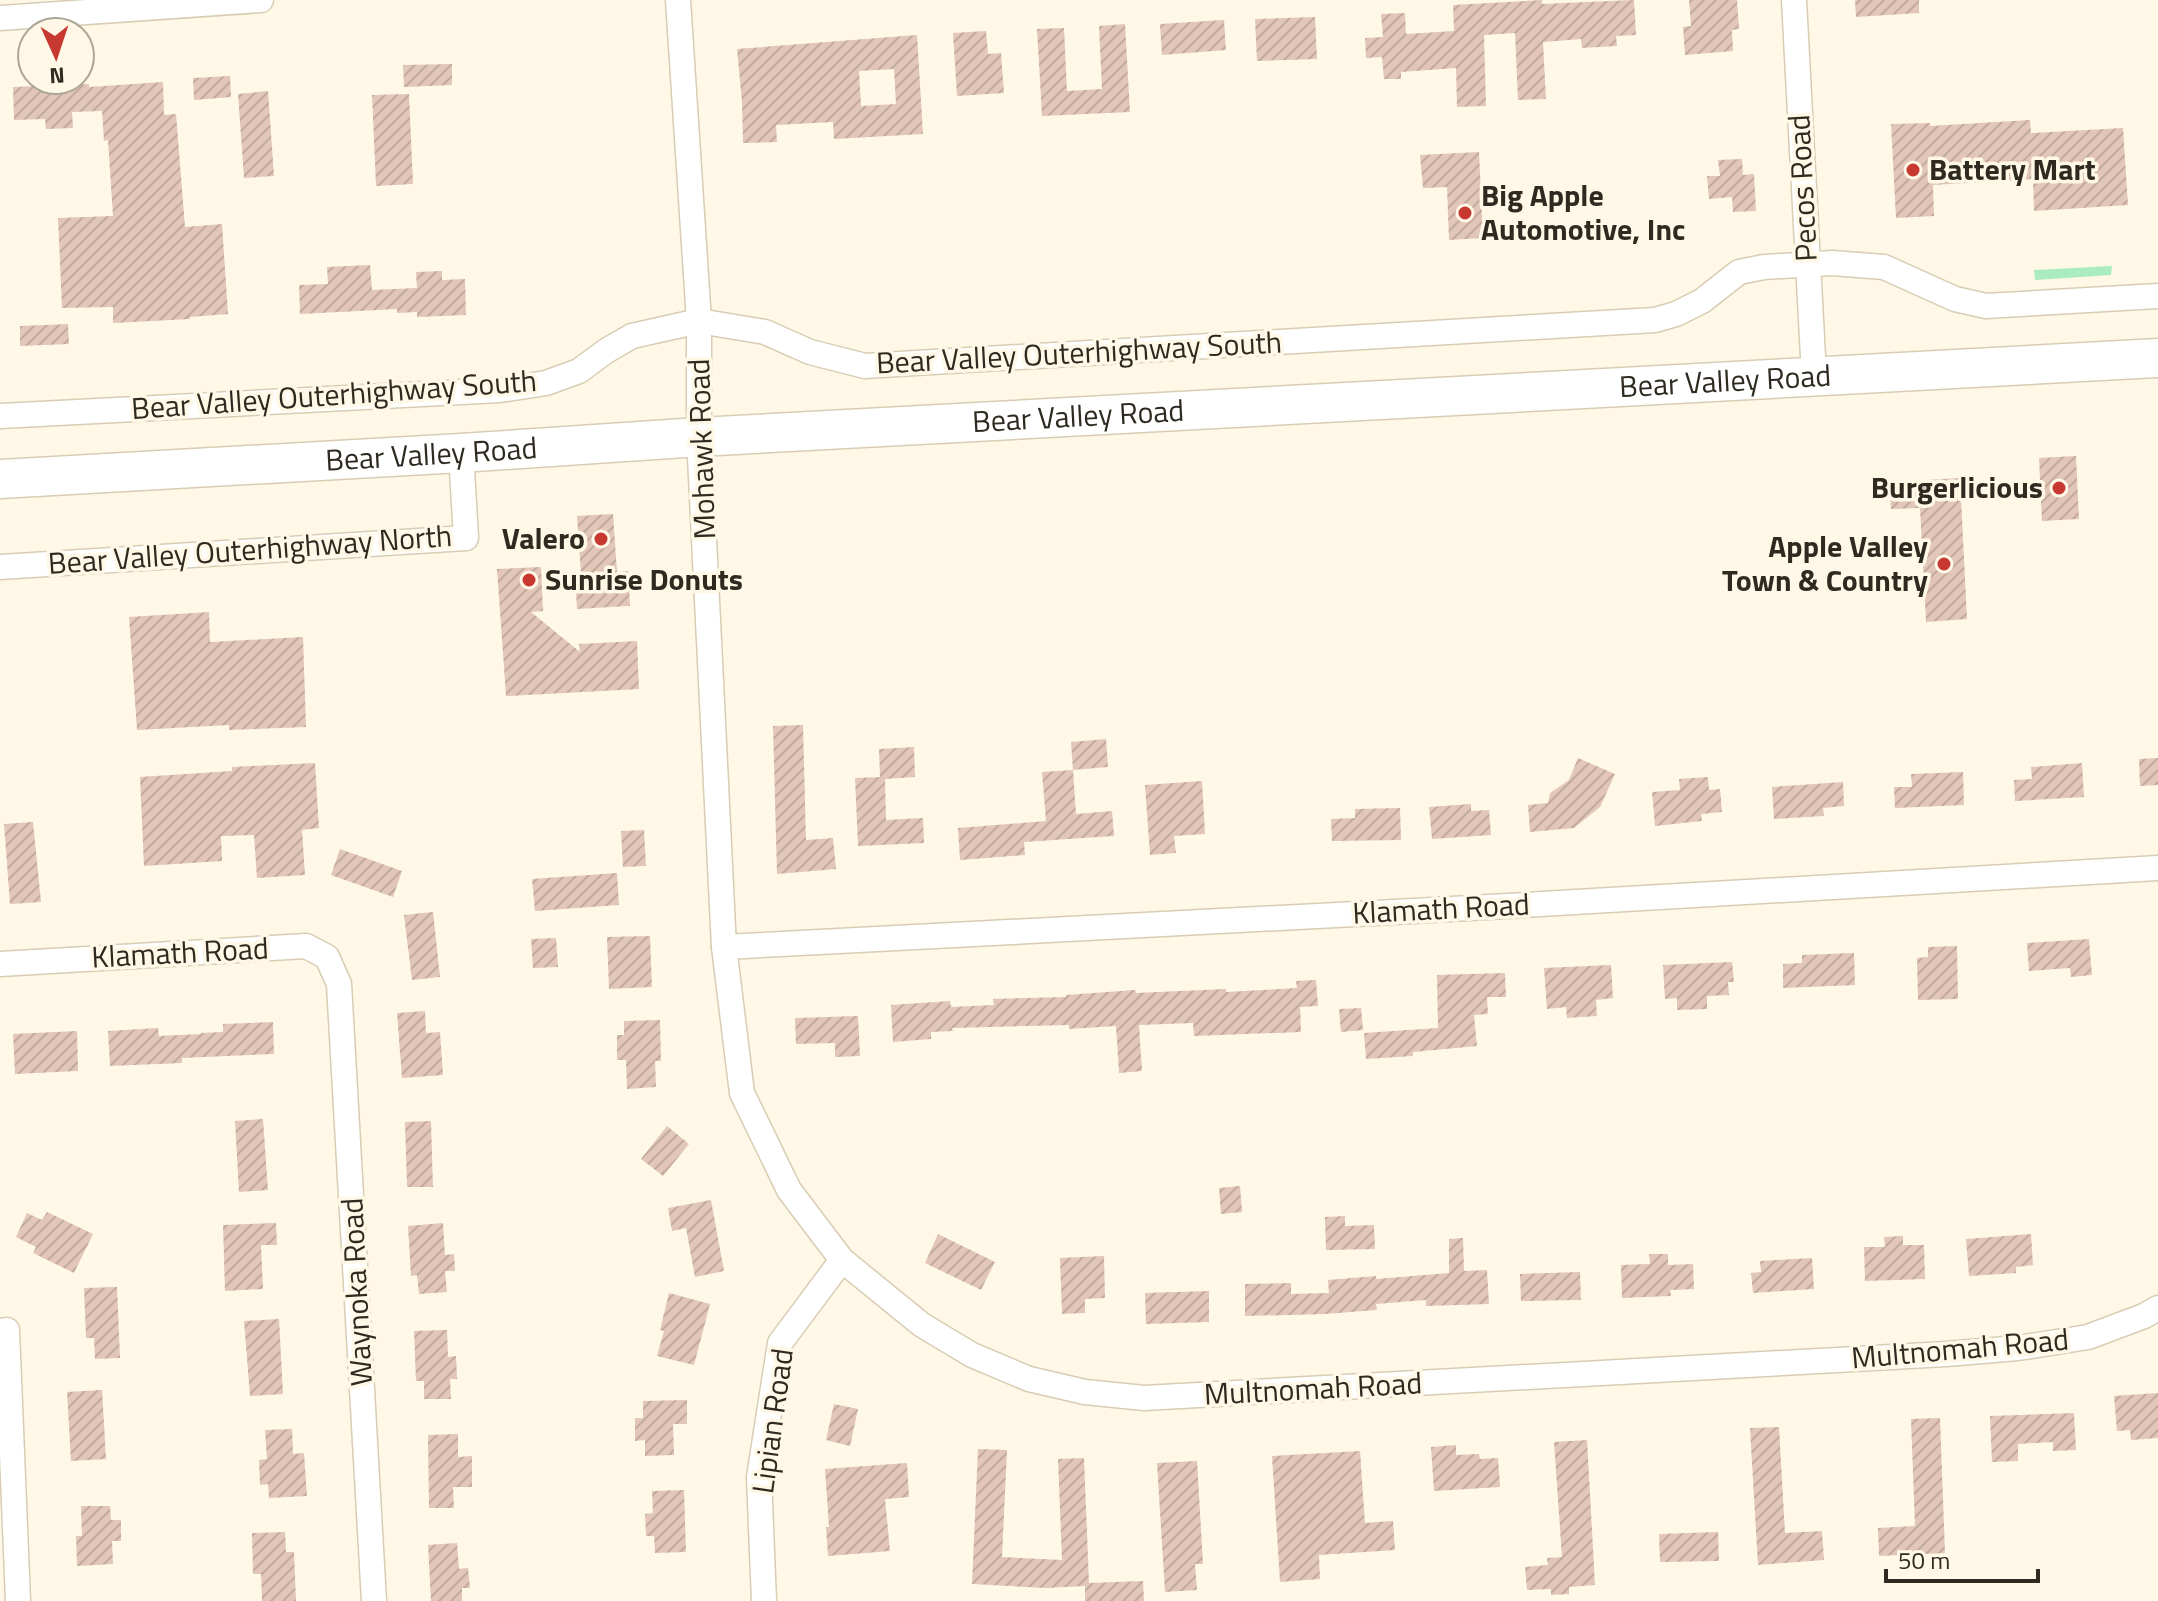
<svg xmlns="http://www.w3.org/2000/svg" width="2158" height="1601" font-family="'Titillium Web',sans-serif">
  <defs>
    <pattern id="building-hatch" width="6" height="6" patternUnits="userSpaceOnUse" patternTransform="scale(2)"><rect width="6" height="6" fill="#e2c6b7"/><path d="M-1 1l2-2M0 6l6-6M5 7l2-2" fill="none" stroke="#c2aa9d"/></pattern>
  </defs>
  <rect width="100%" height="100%" fill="#fff8e7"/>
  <path fill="#aaecbd" d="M 2112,266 L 2111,275 L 2035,280 L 2034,270 Z"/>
  <g fill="url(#building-hatch)" fill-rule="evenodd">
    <path d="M 1542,0 L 1542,4 L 1634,0 L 1636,35 L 1616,36 L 1617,46 L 1582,48 L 1581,39 L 1543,42 L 1546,99 L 1518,100 L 1515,33 L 1484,35 L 1486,106 L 1457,107 L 1456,68 L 1401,72 L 1401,79 L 1384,79 L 1382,57 L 1366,58 L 1365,38 L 1383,37 L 1381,14 L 1405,13 L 1406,34 L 1454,31 L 1453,5 Z"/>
    <path d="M 1689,0 L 1737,0 L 1739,29 L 1732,30 L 1733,51 L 1685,55 L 1683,27 L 1691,26 Z"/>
    <path d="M 1855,0 L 1919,0 L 1919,13 L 1856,17 Z"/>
    <path d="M 1315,17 L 1317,59 L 1257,61 L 1255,19 Z"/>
    <path d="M 1224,20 L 1226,50 L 1162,55 L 1160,24 Z"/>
    <path d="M 1125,24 L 1130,112 L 1042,116 L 1037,29 L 1064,28 L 1067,91 L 1102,89 L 1099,26 Z"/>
    <path d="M 986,31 L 988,54 L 1001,53 L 1004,93 L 957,96 L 953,33 Z"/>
    <path d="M 917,35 L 923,134 L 834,139 L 833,122 L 776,125 L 777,142 L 743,143 L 742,102 L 737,49 ZM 894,69 L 896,104 L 861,106 L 859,71 Z"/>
    <path d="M 452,64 L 452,85 L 404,87 L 403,65 Z"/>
    <path d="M 230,76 L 231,97 L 194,100 L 193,78 Z"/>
    <path d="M 163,82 L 164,115 L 176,114 L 185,227 L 222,224 L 228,314 L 190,317 L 190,319 L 113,323 L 113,307 L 62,308 L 58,218 L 113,216 L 108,140 L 104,141 L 102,111 L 72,112 L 73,128 L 46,129 L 45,119 L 14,120 L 13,87 L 89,84 L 89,87 Z"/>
    <path d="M 268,91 L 274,176 L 244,178 L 238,94 Z"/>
    <path d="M 409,94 L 413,184 L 376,186 L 372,95 Z"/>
    <path d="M 2030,120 L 2031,133 L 2123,128 L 2128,205 L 2034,211 L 2033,179 L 1933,185 L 1934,216 L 1896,218 L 1891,124 L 1930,123 L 1930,126 Z"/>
    <path d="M 1479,152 L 1483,238 L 1449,240 L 1447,187 L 1423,188 L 1420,155 Z"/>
    <path d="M 1742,159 L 1743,175 L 1754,174 L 1756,211 L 1733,212 L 1732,197 L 1709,199 L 1707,176 L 1720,176 L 1718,160 Z"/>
    <path d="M 370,265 L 372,290 L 417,288 L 416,272 L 442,271 L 442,280 L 465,279 L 466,315 L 417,317 L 417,312 L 397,313 L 397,309 L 300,314 L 299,285 L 328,284 L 327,267 Z"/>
    <path d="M 68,324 L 69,344 L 20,346 L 20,326 Z"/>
    <path d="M 2076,456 L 2079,519 L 2042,521 L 2039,458 Z"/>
    <path d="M 1960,478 L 1967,619 L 1926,622 L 1920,508 L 1891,509 L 1889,482 Z"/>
    <path d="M 613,514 L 617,572 L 628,571 L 630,606 L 577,609 L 575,574 L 581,574 L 577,516 Z"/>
    <path d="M 541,567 L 543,611 L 531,612 L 580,652 L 579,644 L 637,641 L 639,689 L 506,696 L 497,569 Z"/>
    <path d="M 209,612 L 210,642 L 303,637 L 306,727 L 229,730 L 229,725 L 137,730 L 129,617 Z"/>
    <path d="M 803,725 L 806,840 L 833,838 L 836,869 L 777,874 L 773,726 Z"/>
    <path d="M 1106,739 L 1108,767 L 1073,770 L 1071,742 Z"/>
    <path d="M 914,747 L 915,777 L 885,779 L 886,820 L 923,818 L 924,843 L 858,846 L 855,778 L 880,777 L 879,749 Z"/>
    <path d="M 1578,758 L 1615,774 L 1600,807 L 1574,828 L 1530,832 L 1528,805 L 1548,803 L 1550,793 L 1569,780 Z"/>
    <path d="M 2158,758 L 2158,785 L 2140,786 L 2139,759 Z"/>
    <path d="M 315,763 L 319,828 L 302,830 L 305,875 L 257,878 L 254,835 L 221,836 L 222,861 L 144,866 L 140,777 L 232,771 L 232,767 Z"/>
    <path d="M 2082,763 L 2084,797 L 2015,801 L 2014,780 L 2032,779 L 2031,767 Z"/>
    <path d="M 1073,770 L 1076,814 L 1112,811 L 1114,836 L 1024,842 L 1025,855 L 960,860 L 958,828 L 1046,821 L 1042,772 Z"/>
    <path d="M 1963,772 L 1964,805 L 1895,808 L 1894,787 L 1912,787 L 1911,774 Z"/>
    <path d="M 1708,777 L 1709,790 L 1720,789 L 1722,812 L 1701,814 L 1702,821 L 1655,826 L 1652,792 L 1680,790 L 1679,779 Z"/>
    <path d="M 1202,781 L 1205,834 L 1174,836 L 1176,853 L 1150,855 L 1145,785 Z"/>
    <path d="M 1843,782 L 1844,806 L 1823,808 L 1824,816 L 1774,819 L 1772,787 Z"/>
    <path d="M 1471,804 L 1471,811 L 1489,810 L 1491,835 L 1432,839 L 1429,807 Z"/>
    <path d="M 1400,808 L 1401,840 L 1332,841 L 1331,819 L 1355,818 L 1355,809 Z"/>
    <path d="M 33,822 L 41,902 L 10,904 L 4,824 Z"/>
    <path d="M 644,830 L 646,866 L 623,867 L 621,831 Z"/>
    <path d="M 340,849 L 402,871 L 393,897 L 331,875 Z"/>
    <path d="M 617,873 L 619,905 L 535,911 L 532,879 Z"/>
    <path d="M 433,912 L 440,977 L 412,980 L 404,915 Z"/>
    <path d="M 650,936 L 652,987 L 609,989 L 607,937 Z"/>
    <path d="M 556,938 L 558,967 L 533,968 L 531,939 Z"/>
    <path d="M 2089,939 L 2092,975 L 2071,977 L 2070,968 L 2029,971 L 2027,943 Z"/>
    <path d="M 1957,946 L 1958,999 L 1918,1000 L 1917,958 L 1928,957 L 1928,947 Z"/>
    <path d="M 1854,953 L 1855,985 L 1783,988 L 1783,964 L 1802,963 L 1802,955 Z"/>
    <path d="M 1732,962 L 1734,982 L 1728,982 L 1729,995 L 1707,996 L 1707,1009 L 1677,1010 L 1677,998 L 1665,999 L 1663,965 Z"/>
    <path d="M 1611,965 L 1613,998 L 1596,1000 L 1597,1016 L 1567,1018 L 1566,1007 L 1547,1009 L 1544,968 Z"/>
    <path d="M 1505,973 L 1506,997 L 1487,997 L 1488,1014 L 1474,1015 L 1477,1046 L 1413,1052 L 1413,1056 L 1366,1059 L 1364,1033 L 1438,1028 L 1437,975 Z"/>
    <path d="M 1316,980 L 1318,1006 L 1300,1007 L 1301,1032 L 1194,1036 L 1193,1023 L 1139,1025 L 1142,1071 L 1119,1073 L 1116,1026 L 1069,1029 L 1069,1025 L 952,1028 L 953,1031 L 931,1032 L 931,1039 L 893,1042 L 891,1005 L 950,1001 L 951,1007 L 994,1005 L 993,999 L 1066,997 L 1066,995 L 1135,990 L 1136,993 L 1226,989 L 1226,992 L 1297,988 L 1296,981 Z"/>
    <path d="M 1361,1008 L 1363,1030 L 1341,1032 L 1339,1009 Z"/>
    <path d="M 425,1011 L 426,1033 L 440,1032 L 443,1075 L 402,1078 L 397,1013 Z"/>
    <path d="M 858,1016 L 860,1056 L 835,1057 L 835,1043 L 796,1044 L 795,1018 Z"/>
    <path d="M 660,1020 L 661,1061 L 655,1061 L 656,1087 L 627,1089 L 626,1060 L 617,1060 L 617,1035 L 624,1035 L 624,1021 Z"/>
    <path d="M 273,1022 L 274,1054 L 182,1058 L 182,1063 L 110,1066 L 108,1031 L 158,1028 L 159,1036 L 201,1034 L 201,1033 L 223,1032 L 223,1024 Z"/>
    <path d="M 77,1031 L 78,1071 L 15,1074 L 13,1034 Z"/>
    <path d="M 263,1119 L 268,1190 L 239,1192 L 235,1121 Z"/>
    <path d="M 431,1121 L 433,1187 L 407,1187 L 405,1122 Z"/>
    <path d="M 667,1126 L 689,1144 L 663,1176 L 641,1159 Z"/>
    <path d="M 1240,1186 L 1242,1212 L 1221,1214 L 1219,1188 Z"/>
    <path d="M 711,1200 L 724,1271 L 695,1277 L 686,1228 L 672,1231 L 668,1208 Z"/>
    <path d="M 47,1212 L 93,1234 L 74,1273 L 33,1253 L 36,1247 L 16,1237 L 27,1213 L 42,1220 Z"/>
    <path d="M 1345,1216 L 1345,1226 L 1374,1225 L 1375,1249 L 1326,1250 L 1325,1217 Z"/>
    <path d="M 276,1223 L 277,1245 L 261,1245 L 263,1289 L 225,1291 L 223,1225 Z"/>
    <path d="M 443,1223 L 445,1255 L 454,1254 L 455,1271 L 445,1271 L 447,1292 L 419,1294 L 417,1275 L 411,1276 L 408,1226 Z"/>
    <path d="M 938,1234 L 995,1262 L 981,1290 L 925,1263 Z"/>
    <path d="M 2031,1234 L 2033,1265 L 2016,1267 L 2016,1273 L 1969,1276 L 1966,1239 Z"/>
    <path d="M 1903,1236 L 1903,1245 L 1924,1245 L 1925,1279 L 1865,1281 L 1864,1247 L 1885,1247 L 1884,1237 Z"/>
    <path d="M 1463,1238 L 1464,1271 L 1487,1270 L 1489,1304 L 1426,1306 L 1426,1300 L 1376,1304 L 1377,1310 L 1325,1314 L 1245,1316 L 1245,1284 L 1291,1283 L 1291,1294 L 1329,1293 L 1328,1280 L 1376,1276 L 1376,1279 L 1449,1273 L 1449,1239 Z"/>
    <path d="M 1649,1254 L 1668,1254 L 1668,1265 L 1693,1264 L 1694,1289 L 1670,1290 L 1671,1296 L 1622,1298 L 1621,1265 L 1650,1264 Z"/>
    <path d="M 1104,1256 L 1105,1298 L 1085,1299 L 1085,1313 L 1062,1314 L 1060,1258 Z"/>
    <path d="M 1812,1258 L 1814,1289 L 1753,1293 L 1751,1273 L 1761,1272 L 1760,1261 Z"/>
    <path d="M 1580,1272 L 1581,1300 L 1521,1301 L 1520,1274 Z"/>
    <path d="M 117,1287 L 120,1358 L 95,1359 L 94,1338 L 86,1338 L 84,1288 Z"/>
    <path d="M 1209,1291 L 1209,1322 L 1146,1324 L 1145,1293 Z"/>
    <path d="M 669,1293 L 710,1304 L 694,1365 L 657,1356 L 664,1331 L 660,1330 Z"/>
    <path d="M 279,1319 L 283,1394 L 250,1396 L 244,1321 Z"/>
    <path d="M 447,1330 L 448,1357 L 456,1356 L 457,1379 L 450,1379 L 451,1399 L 424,1399 L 424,1381 L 416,1381 L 414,1331 Z"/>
    <path d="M 102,1390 L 106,1459 L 71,1461 L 67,1392 Z"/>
    <path d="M 2158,1393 L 2158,1438 L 2131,1440 L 2130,1430 L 2117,1431 L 2114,1396 Z"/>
    <path d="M 687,1400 L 687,1424 L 673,1424 L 674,1455 L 645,1456 L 645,1440 L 635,1441 L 635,1418 L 643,1418 L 643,1401 Z"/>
    <path d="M 834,1404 L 858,1409 L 850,1446 L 826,1440 Z"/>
    <path d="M 2074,1413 L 2076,1450 L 2053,1451 L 2053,1442 L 2018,1444 L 2018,1461 L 1992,1462 L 1990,1416 Z"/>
    <path d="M 1940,1418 L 1945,1553 L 1879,1556 L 1878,1528 L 1915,1526 L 1911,1419 Z"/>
    <path d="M 1779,1427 L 1785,1533 L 1822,1531 L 1824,1560 L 1758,1565 L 1750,1428 Z"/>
    <path d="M 292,1429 L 293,1454 L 304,1453 L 307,1496 L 269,1498 L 268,1484 L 260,1485 L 259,1460 L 267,1459 L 265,1430 Z"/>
    <path d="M 458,1434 L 458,1457 L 472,1456 L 472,1487 L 453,1487 L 454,1508 L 429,1508 L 428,1435 Z"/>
    <path d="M 1587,1440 L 1595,1585 L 1569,1587 L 1569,1594 L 1551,1595 L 1551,1589 L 1527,1590 L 1525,1567 L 1548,1565 L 1547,1558 L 1562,1557 L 1554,1442 Z"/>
    <path d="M 1456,1445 L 1456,1455 L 1479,1454 L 1480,1459 L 1498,1458 L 1500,1487 L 1434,1491 L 1431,1447 Z"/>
    <path d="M 978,1449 L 1007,1450 L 1002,1557 L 1062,1560 L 1058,1459 L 1084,1458 L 1089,1583 L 1143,1581 L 1144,1601 L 1085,1601 L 1085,1586 L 1046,1588 L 972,1584 Z"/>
    <path d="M 1360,1451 L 1365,1523 L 1393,1521 L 1395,1550 L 1319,1555 L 1320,1579 L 1280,1582 L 1272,1456 Z"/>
    <path d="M 1197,1461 L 1203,1564 L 1195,1564 L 1197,1590 L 1165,1592 L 1157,1463 Z"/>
    <path d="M 907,1463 L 909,1497 L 885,1499 L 890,1551 L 828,1556 L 826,1527 L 829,1527 L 825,1469 Z"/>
    <path d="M 684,1490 L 686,1552 L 655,1553 L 654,1536 L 646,1536 L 645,1514 L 653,1513 L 652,1491 Z"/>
    <path d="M 81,1506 L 110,1506 L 111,1520 L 121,1520 L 121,1541 L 112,1541 L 113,1564 L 77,1566 L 76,1536 L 82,1536 Z"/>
    <path d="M 285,1532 L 286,1552 L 294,1552 L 296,1601 L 262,1601 L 261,1574 L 253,1574 L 252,1533 Z"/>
    <path d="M 1718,1532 L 1719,1561 L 1660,1562 L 1659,1534 Z"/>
    <path d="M 457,1543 L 459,1569 L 468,1568 L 470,1588 L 462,1588 L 462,1601 L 431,1601 L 428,1545 Z"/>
  </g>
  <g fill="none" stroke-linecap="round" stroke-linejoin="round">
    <g stroke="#d8cdb3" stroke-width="27">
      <g id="street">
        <path d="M 678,0 L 699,321 L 699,437 L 724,947 L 742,1093 L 789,1190 L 842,1260 L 922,1325 L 972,1355 L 1029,1379 L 1085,1392 L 1144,1398 L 1946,1354 L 2018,1348 L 2088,1337 L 2144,1316 L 2158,1308"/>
        <path d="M 1794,0 L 1814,376"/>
        <path d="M 0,18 L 261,0"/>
        <path d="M 0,416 L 500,390 L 546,383 L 579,371 L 606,351 L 632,336 L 699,321 L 765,332 L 810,352 L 865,366 L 1655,320 L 1676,314 L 1702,301 L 1739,272 L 1764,267 L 1832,263 L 1884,267 L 1955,299 L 1986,306 L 2158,296"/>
        <path d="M 0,567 L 466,538 L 461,453"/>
        <path d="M 724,947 L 1508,906 L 2158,868"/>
        <path d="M 0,964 L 306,946 L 327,957 L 339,984 L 374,1601"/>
        <path d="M 0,1331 L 7,1330 L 18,1601"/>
        <path d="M 764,1601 L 759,1477 L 780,1343 L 842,1260"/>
      </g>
    </g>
    <g stroke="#d8cdb3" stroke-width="41">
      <g id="primary">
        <path id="s1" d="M 0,479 L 461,453 L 699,437 L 2158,358"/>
      </g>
    </g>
    <use href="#street" stroke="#fff" stroke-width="24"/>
    <use href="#primary" stroke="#fff" stroke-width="38"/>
  </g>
  <g fill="#c63830" stroke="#fff8e7" stroke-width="3">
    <circle cx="1913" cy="170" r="8"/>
    <circle cx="1465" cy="213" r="8"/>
    <circle cx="2059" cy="488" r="8"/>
    <circle cx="601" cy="539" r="8"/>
    <circle cx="1944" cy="564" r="8"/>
    <circle cx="529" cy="580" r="8"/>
  </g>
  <g text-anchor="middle" stroke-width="7" stroke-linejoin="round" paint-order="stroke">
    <g font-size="30" font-weight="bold" fill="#2f2a20" stroke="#fff8e7" text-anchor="start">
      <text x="1929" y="180">Battery Mart</text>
      <text x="1481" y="206">Big Apple<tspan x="1481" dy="34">Automotive, Inc</tspan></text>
      <text x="2043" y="498" text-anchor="end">Burgerlicious</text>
      <text x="585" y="549" text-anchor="end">Valero</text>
      <text x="1928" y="557" text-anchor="end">Apple Valley<tspan x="1928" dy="34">Town &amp; Country</tspan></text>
      <text x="545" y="590">Sunrise Donuts</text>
    </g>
    <g font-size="30" fill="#2f2a20" stroke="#fff8e7">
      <text transform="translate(1803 188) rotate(-93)" y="10">Pecos Road</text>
      <text transform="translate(1079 353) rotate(-3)" y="10">Bear Valley Outerhighway South</text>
      <text dy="10" stroke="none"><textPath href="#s1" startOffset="1728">Bear Valley Road</textPath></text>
      <text transform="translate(334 395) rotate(-4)" y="10">Bear Valley Outerhighway South</text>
      <text dy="10" stroke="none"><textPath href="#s1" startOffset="1080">Bear Valley Road</textPath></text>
      <text transform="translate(702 449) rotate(-92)" y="10">Mohawk Road</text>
      <text dy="10" stroke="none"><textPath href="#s1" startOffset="432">Bear Valley Road</textPath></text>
      <text transform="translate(250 550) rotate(-4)" y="10">Bear Valley Outerhighway North</text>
      <text transform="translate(1441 909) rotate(-3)" y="10">Klamath Road</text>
      <text transform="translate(180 953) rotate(-3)" y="10">Klamath Road</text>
      <text transform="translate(357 1292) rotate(-93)" y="10">Waynoka Road</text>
      <text transform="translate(1960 1349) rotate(-5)" y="10">Multnomah Road</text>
      <text transform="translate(1313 1389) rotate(-3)" y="10">Multnomah Road</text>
      <text transform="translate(773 1421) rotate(-82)" y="10">Lipian Road</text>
    </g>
  </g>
  <g transform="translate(56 56) rotate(177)"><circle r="38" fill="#fff8e7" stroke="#aca697" stroke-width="2"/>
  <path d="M0-6L14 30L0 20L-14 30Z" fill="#c63830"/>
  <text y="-12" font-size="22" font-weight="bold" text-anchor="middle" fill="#2f2a20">N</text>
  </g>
  <path d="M1886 1569v12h152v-12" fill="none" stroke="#2f2a20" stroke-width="4"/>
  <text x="1898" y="1569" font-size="24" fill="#2f2a20" stroke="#fff8e7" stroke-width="6" paint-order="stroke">50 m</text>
</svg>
